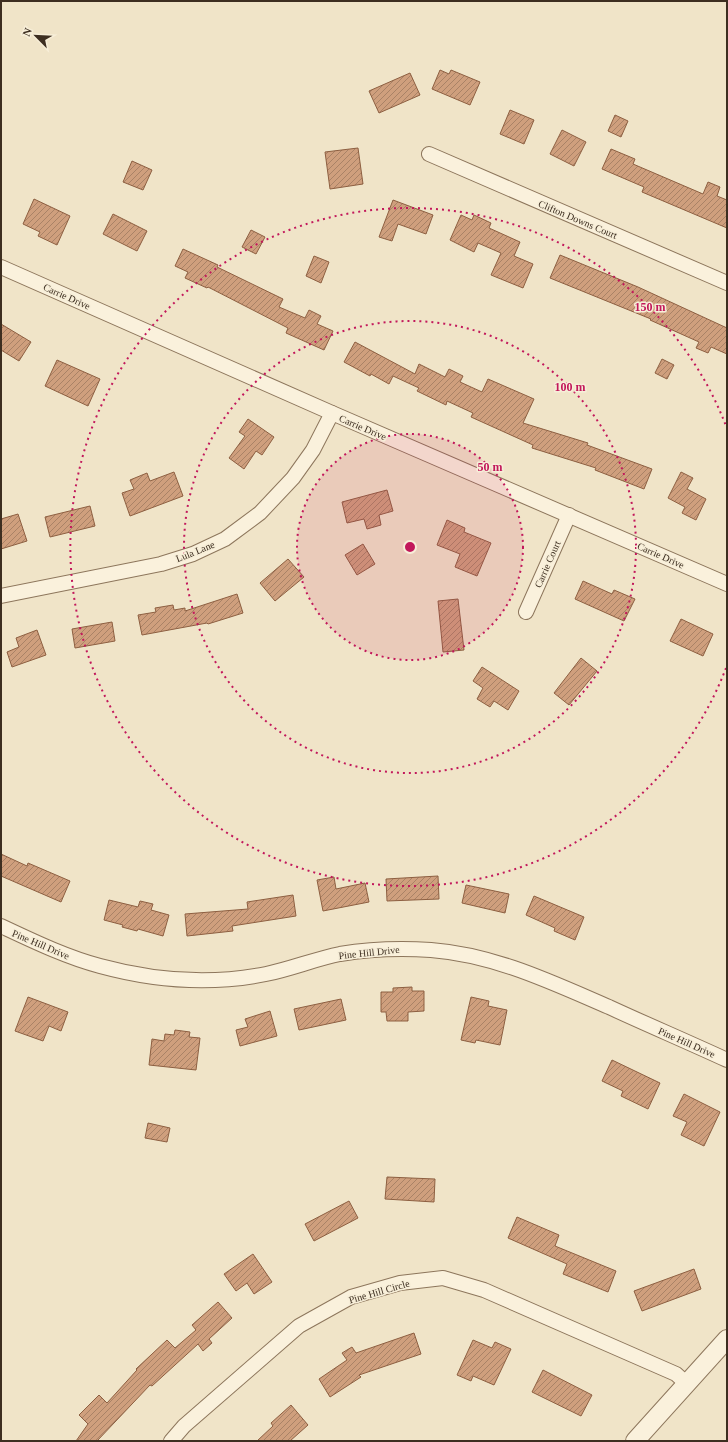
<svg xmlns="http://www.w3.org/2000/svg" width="728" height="1442" font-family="'Times New Roman',serif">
  <defs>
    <pattern id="building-hatch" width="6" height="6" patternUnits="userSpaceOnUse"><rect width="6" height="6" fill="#cf9f7d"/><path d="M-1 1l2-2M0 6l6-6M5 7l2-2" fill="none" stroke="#a98266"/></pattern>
  </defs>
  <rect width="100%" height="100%" fill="#f0e4c8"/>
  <g fill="url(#building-hatch)" stroke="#8d5f41">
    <path d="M 440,70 L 449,74 L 451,70 L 480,82 L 470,105 L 432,89 Z"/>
    <path d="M 410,73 L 420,95 L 379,113 L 369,91 Z"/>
    <path d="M 510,110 L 534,120 L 524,144 L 500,134 Z"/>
    <path d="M 615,115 L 628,121 L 621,137 L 608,131 Z"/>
    <path d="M 562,130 L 586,142 L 574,166 L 550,154 Z"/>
    <path d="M 358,148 L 363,184 L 330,189 L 325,152 Z"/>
    <path d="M 611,149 L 635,159 L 633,164 L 703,194 L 708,182 L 720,187 L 717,196 L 727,200 L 727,228 L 642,192 L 644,187 L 602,169 Z"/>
    <path d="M 132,161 L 152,170 L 143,190 L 123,182 Z"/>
    <path d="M 34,199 L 70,216 L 57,245 L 38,236 L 40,232 L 23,224 Z"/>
    <path d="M 393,200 L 433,215 L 426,234 L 398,224 L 392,241 L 379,237 Z"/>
    <path d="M 113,214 L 147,231 L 137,251 L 103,234 Z"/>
    <path d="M 461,215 L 472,220 L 474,215 L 491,223 L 489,228 L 520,242 L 514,256 L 533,264 L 523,288 L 491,275 L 501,253 L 478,243 L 474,252 L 450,240 Z"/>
    <path d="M 251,230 L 265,237 L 256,254 L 242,247 Z"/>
    <path d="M 183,249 L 218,265 L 217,267 L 283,299 L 279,307 L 305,318 L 309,310 L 321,316 L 317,324 L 333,331 L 324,350 L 286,333 L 288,328 L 208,287 L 207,288 L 185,278 L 188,272 L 175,266 Z"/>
    <path d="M 560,255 L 638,287 L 727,328 L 727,354 L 711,347 L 708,353 L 696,348 L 699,342 L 650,320 L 651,319 L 550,278 Z"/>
    <path d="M 314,256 L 329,262 L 321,283 L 306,276 Z"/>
    <path d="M 1,324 L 31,342 L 19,361 L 1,350 Z"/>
    <path d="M 355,342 L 415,374 L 419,364 L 445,377 L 449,369 L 463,376 L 460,382 L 482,392 L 488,379 L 534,399 L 523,423 L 588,443 L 587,445 L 652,469 L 644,489 L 595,470 L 596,468 L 532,448 L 533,445 L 471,417 L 473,413 L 447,401 L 446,405 L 417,391 L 419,388 L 393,376 L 389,384 L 371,374 L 370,376 L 344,362 Z"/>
    <path d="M 662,359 L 674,365 L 667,379 L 655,373 Z"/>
    <path d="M 57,360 L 100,379 L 88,406 L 45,386 Z"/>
    <path d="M 248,419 L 274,437 L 262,455 L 256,451 L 244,469 L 229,458 L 245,436 L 239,432 Z"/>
    <path d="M 174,472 L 183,496 L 130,516 L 122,493 L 134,489 L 130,480 L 147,473 L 150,481 Z"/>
    <path d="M 681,472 L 693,478 L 687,489 L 706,499 L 696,520 L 682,513 L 685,507 L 668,498 Z"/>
    <path d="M 387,490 L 393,511 L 379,515 L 381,525 L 367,529 L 364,519 L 347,523 L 342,502 Z"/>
    <path d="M 90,506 L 95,526 L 50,537 L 45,517 Z"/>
    <path d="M 18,514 L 27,541 L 1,549 L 1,519 Z"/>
    <path d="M 447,520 L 465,528 L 464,532 L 491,543 L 477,576 L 455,567 L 460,554 L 437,545 Z"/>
    <path d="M 363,544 L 375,564 L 357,575 L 345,555 Z"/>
    <path d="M 288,559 L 304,577 L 275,601 L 260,583 Z"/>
    <path d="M 583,581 L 612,594 L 614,590 L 635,599 L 624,621 L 575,599 Z"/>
    <path d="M 237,594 L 243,613 L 208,624 L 207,623 L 142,635 L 138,615 L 156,612 L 155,608 L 173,605 L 174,610 L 185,608 L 185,611 Z"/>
    <path d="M 458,599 L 464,650 L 443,652 L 438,601 Z"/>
    <path d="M 681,619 L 713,634 L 703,656 L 670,641 Z"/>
    <path d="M 112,622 L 115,641 L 75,648 L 72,629 Z"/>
    <path d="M 37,630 L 46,655 L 12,667 L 7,652 L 19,647 L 16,638 Z"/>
    <path d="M 581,658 L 597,671 L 569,705 L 554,693 Z"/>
    <path d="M 482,667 L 519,691 L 508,710 L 494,701 L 490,707 L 477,699 L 483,688 L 473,681 Z"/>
    <path d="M 1,854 L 27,866 L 28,863 L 70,881 L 61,902 L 1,876 Z"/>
    <path d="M 438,876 L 439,899 L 387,901 L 386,879 Z"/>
    <path d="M 334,877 L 336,889 L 365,883 L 369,902 L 323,911 L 317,880 Z"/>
    <path d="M 466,885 L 509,894 L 505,913 L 462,903 Z"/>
    <path d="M 293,895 L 296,916 L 232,926 L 233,931 L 187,936 L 185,914 L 248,909 L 247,902 Z"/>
    <path d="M 534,896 L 584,917 L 575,940 L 554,931 L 555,928 L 526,915 Z"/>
    <path d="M 109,900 L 138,907 L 140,901 L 153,904 L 151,910 L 169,915 L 163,936 L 138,929 L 137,931 L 122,927 L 123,925 L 104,920 Z"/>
    <path d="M 412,987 L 412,991 L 424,991 L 424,1011 L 408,1012 L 408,1021 L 387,1021 L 386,1012 L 381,1012 L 381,992 L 393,992 L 393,988 Z"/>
    <path d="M 28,997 L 68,1012 L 61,1031 L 49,1026 L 43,1041 L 15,1031 Z"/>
    <path d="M 471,997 L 489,1001 L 488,1006 L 507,1010 L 500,1045 L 476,1040 L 475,1043 L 461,1040 Z"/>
    <path d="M 341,999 L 346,1020 L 299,1030 L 294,1009 Z"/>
    <path d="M 270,1011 L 277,1036 L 240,1046 L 236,1030 L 248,1027 L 245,1019 Z"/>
    <path d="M 175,1030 L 190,1032 L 189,1037 L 200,1038 L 196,1070 L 149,1065 L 152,1039 L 164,1041 L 165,1034 L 174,1035 Z"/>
    <path d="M 612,1060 L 660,1083 L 648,1109 L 621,1096 L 623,1091 L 602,1081 Z"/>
    <path d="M 684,1094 L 720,1112 L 704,1146 L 681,1135 L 687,1122 L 673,1116 Z"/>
    <path d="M 148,1123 L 170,1128 L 167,1142 L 145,1138 Z"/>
    <path d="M 387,1177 L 435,1179 L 434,1202 L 385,1199 Z"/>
    <path d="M 349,1201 L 358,1218 L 314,1241 L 305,1224 Z"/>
    <path d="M 517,1217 L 559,1235 L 555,1246 L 616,1271 L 608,1292 L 563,1274 L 567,1264 L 508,1238 Z"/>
    <path d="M 253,1254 L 272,1282 L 254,1294 L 247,1283 L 236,1291 L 224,1274 Z"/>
    <path d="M 694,1269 L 701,1289 L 642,1311 L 634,1291 Z"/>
    <path d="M 218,1302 L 232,1318 L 209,1339 L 212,1343 L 203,1351 L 198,1344 L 152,1386 L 150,1385 L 97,1441 L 76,1441 L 88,1424 L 79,1415 L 99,1395 L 107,1403 L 137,1370 L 136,1369 L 167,1340 L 175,1348 L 196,1330 L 192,1325 Z"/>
    <path d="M 414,1333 L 421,1354 L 359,1375 L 361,1377 L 330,1397 L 319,1379 L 347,1360 L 342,1353 L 352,1347 L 356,1353 Z"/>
    <path d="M 473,1340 L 492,1348 L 495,1342 L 511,1349 L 494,1385 L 473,1376 L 471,1381 L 457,1375 Z"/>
    <path d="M 543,1370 L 592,1395 L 581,1416 L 532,1392 Z"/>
    <path d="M 291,1405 L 308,1425 L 290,1441 L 257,1441 L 273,1426 L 271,1423 Z"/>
  </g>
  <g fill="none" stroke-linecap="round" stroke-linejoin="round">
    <g stroke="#8d765c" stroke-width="16">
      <g id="minor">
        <path d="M 429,154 L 727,283"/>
        <path d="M 1,267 L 332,413 L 727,584"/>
        <path d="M 1,596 L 161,564 L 193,554 L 225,539 L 260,513 L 293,478 L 313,450 L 332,413"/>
        <path d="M 526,612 L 569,515"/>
        <path d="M 1,926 C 33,941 66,957 100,966 C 155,981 211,985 266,974 C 291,969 315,959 340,954 C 370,949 401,948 431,950 C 495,955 551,982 609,1007 C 648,1025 688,1042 727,1060"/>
        <path d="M 171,1441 L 184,1426 L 299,1326 L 351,1297 L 400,1283 L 443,1278 L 484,1290 L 676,1374 L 687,1384"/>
      </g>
    </g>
    <g stroke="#8d765c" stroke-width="20">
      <path id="tertiary" d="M 635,1441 L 727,1339"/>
    </g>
    <use href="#minor" stroke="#faf1dc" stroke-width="14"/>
    <use href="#tertiary" stroke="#faf1dc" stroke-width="18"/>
  </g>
  <circle cx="410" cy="547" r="113" fill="#c2185b" fill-opacity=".12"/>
  <g fill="none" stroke="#c2185b" stroke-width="2" stroke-dasharray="2 4">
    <circle cx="410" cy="547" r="113"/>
    <circle cx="410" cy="547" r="226"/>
    <path d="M726 668A339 339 0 1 1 726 426"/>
  </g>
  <g text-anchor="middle" stroke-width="3" stroke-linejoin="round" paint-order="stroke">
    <g font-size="10" fill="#3d2e20" stroke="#f7eed8">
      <text transform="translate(578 219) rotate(23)" y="4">Clifton Downs Court</text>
      <text transform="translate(67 296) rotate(24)" y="4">Carrie Drive</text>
      <text transform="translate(363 427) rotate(23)" y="4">Carrie Drive</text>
      <text transform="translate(195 551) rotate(-22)" y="4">Lula Lane</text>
      <text transform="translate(661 555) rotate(24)" y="4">Carrie Drive</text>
      <text transform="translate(547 564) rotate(-66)" y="4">Carrie Court</text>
      <text transform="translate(41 944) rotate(23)" y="4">Pine Hill Drive</text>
      <text transform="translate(369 952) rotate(-6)" y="4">Pine Hill Drive</text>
      <text transform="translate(687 1042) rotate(24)" y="4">Pine Hill Drive</text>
      <text transform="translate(379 1291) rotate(-16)" y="4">Pine Hill Circle</text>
    </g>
  </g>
  <circle cx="410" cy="547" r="6" fill="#c2185b" stroke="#f7eed8" stroke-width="2"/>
  <g font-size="12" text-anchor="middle" font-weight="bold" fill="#c2185b" stroke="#f7eed8" stroke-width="3" stroke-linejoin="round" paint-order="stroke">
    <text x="650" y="311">150 m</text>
    <text x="570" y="391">100 m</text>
    <text x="490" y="471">50 m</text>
  </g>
  <rect width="728" height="1442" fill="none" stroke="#3d2e20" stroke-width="4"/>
  <g transform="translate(36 36) rotate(294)" stroke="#f7eed8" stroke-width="3" paint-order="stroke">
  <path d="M0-3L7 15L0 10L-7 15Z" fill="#3d2e20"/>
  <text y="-6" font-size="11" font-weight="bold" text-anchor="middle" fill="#3d2e20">N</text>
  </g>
</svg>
